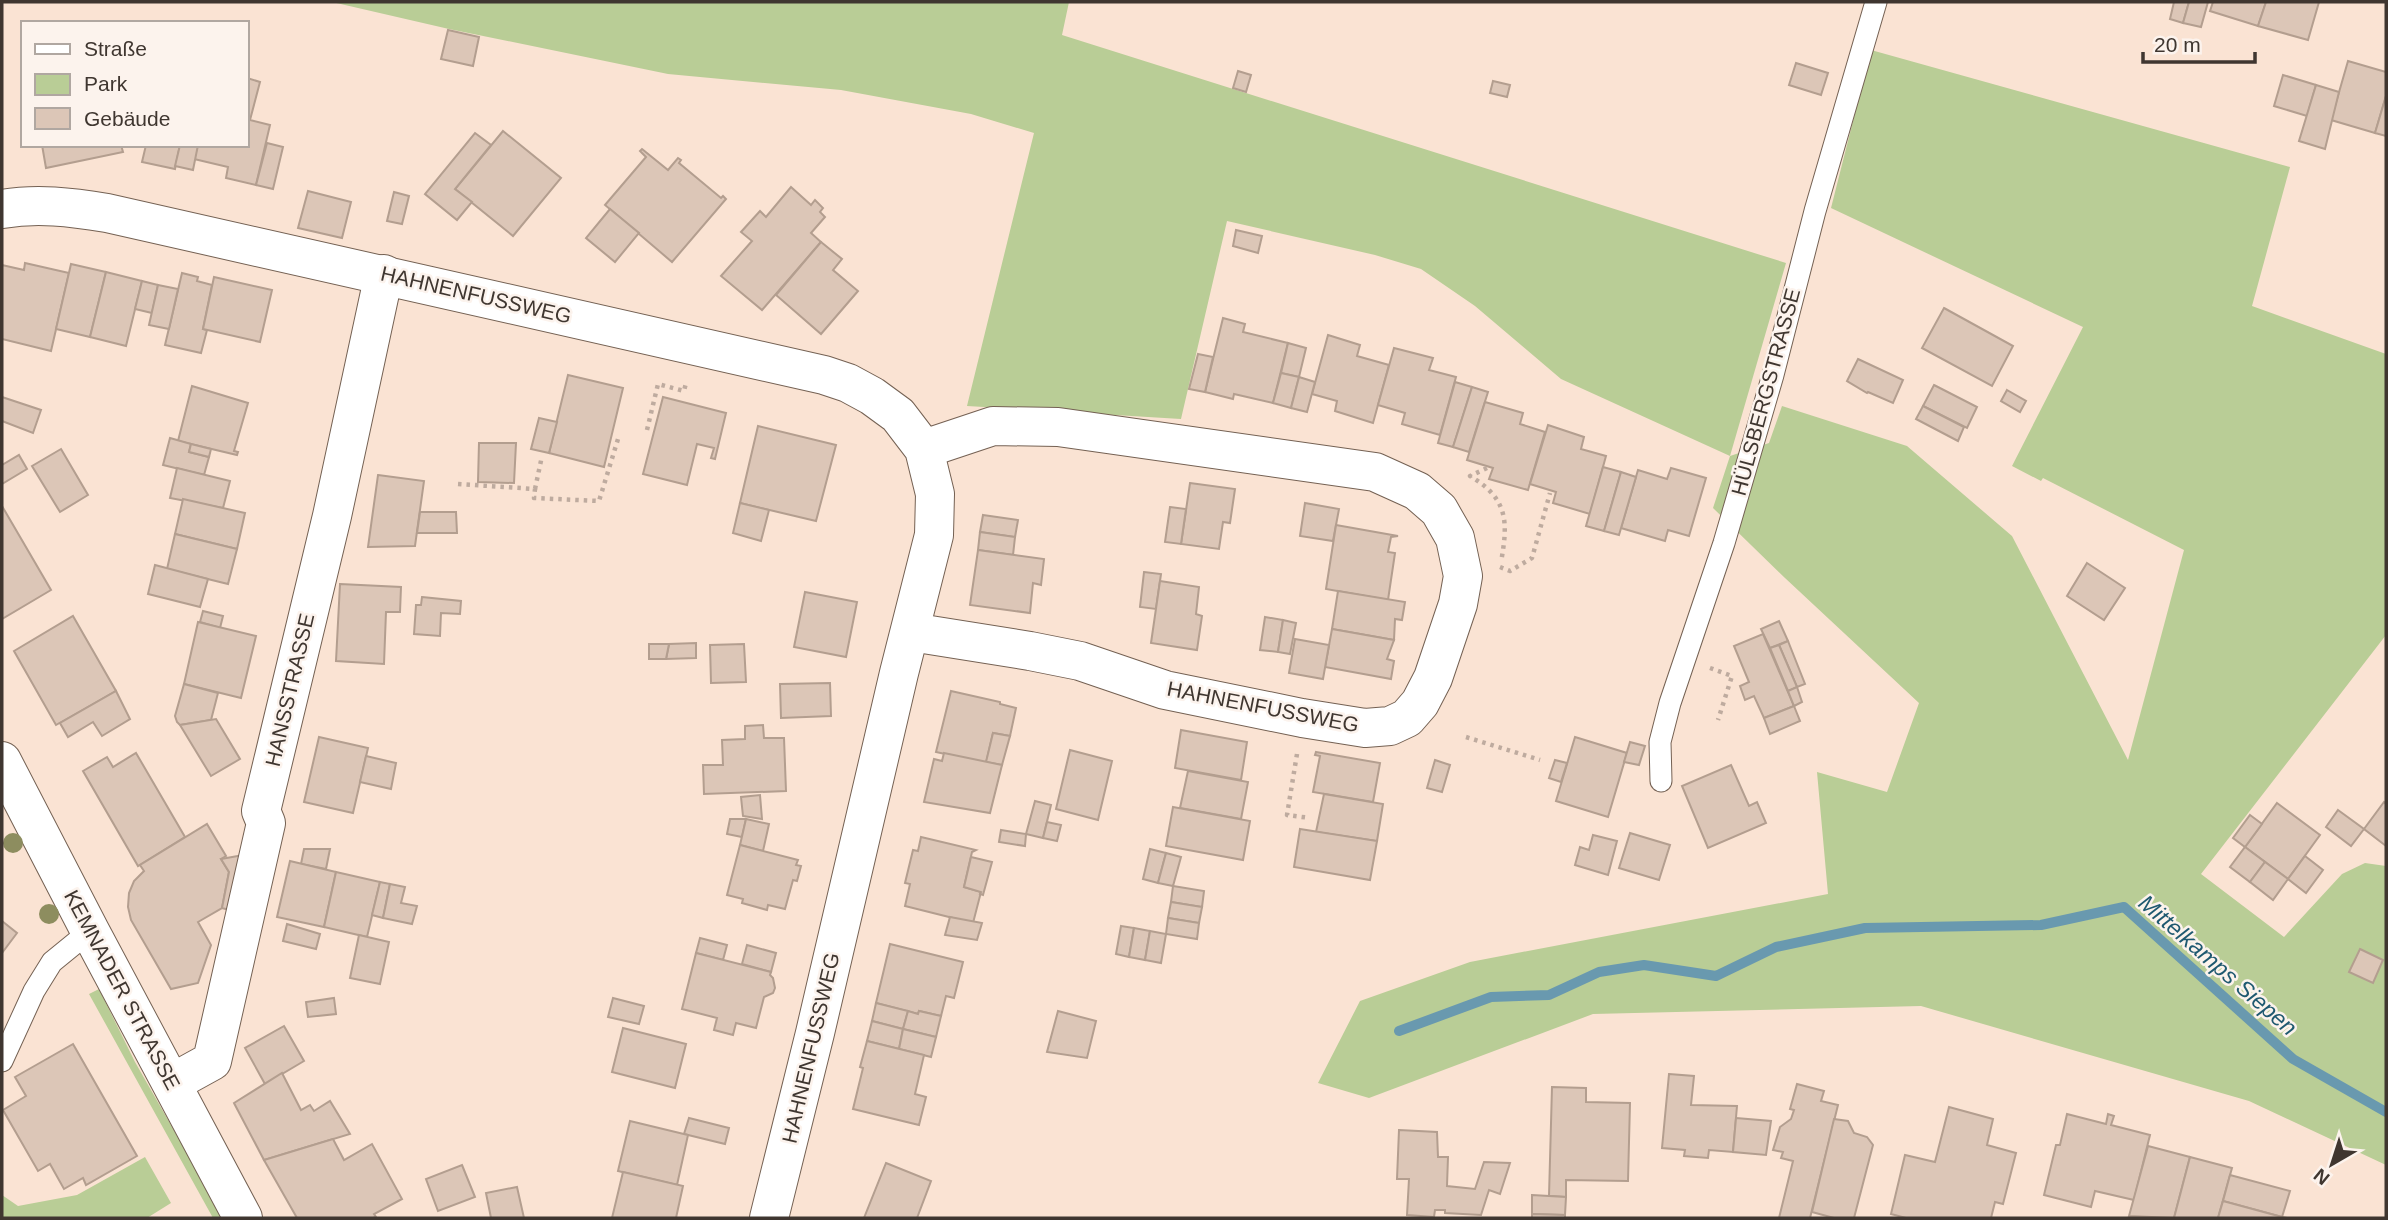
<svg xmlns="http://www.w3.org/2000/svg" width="2388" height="1220" font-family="Arial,sans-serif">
  <rect width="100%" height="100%" fill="#fae3d3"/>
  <g fill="#b9cd96">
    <path d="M 332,2 L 1069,2 L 1062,35 L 1786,263 L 1730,456 L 1769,443 L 1782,406 L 1907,446 L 2012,536 L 2128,760 L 2184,550 L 2043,478 L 2041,481 L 2012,466 L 2083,327 L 1831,208 L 1871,50 L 2290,167 L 2252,306 L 2386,354 L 2386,635 L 2201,874 L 2284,937 L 2342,874 L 2365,863 L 2386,866 L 2386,1165 L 2249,1101 L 1921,1006 L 1593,1014 L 1369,1098 L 1318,1083 L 1360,1001 L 1470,962 L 1828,894 L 1817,772 L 1887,792 L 1919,703 L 1785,578 L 1713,508 L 1730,456 L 1561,379 L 1475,306 L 1421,269 L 1375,255 L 1227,221 L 1181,419 L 967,406 L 1034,133 L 971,114 L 841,90 L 668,74 L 449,29 Z"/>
    <path d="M 99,989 L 135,1062 L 224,1218 L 213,1218 L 89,994 Z"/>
    <path d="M 145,1157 L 171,1203 L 147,1218 L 2,1218 L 2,1195 L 18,1206 L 77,1195 Z"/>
  </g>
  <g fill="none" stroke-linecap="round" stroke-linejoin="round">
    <path stroke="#6999af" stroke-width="10" d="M 1399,1031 L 1491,997 L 1549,995 L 1599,972 L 1644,965 L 1716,976 L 1776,947 L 1865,928 L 2041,925 L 2124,907 L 2293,1059 L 2386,1112"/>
  </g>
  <g fill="#dcc6b7" stroke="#b39e8f" stroke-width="2">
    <path d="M 2174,2 L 2189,2 L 2183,23 L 2170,19 Z"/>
    <path d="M 2189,2 L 2208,2 L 2201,27 L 2183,23 Z"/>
    <path d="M 2213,2 L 2266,2 L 2258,26 L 2210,11 Z"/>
    <path d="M 2266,2 L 2319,2 L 2308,40 L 2258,26 Z"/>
    <path d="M 448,30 L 479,37 L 473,66 L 441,59 Z"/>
    <path d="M 2348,61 L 2386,72 L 2386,96 L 2375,133 L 2331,120 Z"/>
    <path d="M 1796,63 L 1828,73 L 1821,95 L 1789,85 Z"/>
    <path d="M 1238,71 L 1251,75 L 1246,92 L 1233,88 Z"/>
    <path d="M 2283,75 L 2316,85 L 2307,116 L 2274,106 Z"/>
    <path d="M 247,78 L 260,82 L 250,120 L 270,125 L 256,185 L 226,178 L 228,167 L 194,159 L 198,145 L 247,145 Z"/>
    <path d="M 1493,81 L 1510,85 L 1507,97 L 1490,93 Z"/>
    <path d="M 2316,85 L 2339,92 L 2325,149 L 2299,141 Z"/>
    <path d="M 2386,96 L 2386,136 L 2375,133 Z"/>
    <path d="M 503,131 L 561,178 L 513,236 L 455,189 Z"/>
    <path d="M 475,133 L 491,145 L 455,189 L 472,202 L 457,220 L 425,194 Z"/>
    <path d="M 267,143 L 283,147 L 273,189 L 256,185 Z"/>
    <path d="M 42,145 L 121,145 L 123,152 L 46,168 Z"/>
    <path d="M 180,145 L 175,169 L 142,162 L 146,145 Z"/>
    <path d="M 180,145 L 198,145 L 193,170 L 175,166 Z"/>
    <path d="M 642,149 L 668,170 L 678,158 L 681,160 L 679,163 L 721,198 L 723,196 L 726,199 L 672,262 L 605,205 L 646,157 L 640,151 Z"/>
    <path d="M 791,187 L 811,205 L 815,200 L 823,208 L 820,212 L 825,217 L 811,233 L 821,242 L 762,310 L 721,276 L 752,241 L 741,232 L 760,211 L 766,217 Z"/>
    <path d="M 308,191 L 351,202 L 342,238 L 298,228 Z"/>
    <path d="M 394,192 L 409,196 L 402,224 L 387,221 Z"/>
    <path d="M 610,209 L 639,233 L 615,262 L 586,238 Z"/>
    <path d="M 1236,230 L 1262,236 L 1258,253 L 1233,246 Z"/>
    <path d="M 821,242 L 842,259 L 833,270 L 858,291 L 821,334 L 776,295 Z"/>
    <path d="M 25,263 L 69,273 L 51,351 L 2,339 L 2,265 L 24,270 Z"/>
    <path d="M 71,264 L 106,272 L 90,337 L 56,329 Z"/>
    <path d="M 106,272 L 142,281 L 126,346 L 90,337 Z"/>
    <path d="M 182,273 L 198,277 L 197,281 L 212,285 L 203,329 L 207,330 L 201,353 L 165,345 Z"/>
    <path d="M 214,277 L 272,290 L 260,342 L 203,329 Z"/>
    <path d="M 142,281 L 158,285 L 152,313 L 135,309 Z"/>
    <path d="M 158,285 L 178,289 L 169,329 L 149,325 Z"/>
    <path d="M 1944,308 L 2013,346 L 1992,386 L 1922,348 Z"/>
    <path d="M 1223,318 L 1245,324 L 1243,332 L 1288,343 L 1273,403 L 1234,394 L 1233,399 L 1205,392 Z"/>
    <path d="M 1328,335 L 1360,345 L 1357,356 L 1389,365 L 1373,423 L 1335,411 L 1337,401 L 1312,394 Z"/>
    <path d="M 1288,343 L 1306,348 L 1299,377 L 1281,373 Z"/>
    <path d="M 1394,348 L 1433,358 L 1429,370 L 1456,377 L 1440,435 L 1402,424 L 1405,413 L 1378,405 Z"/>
    <path d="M 1198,354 L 1213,357 L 1205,392 L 1189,389 Z"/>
    <path d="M 1858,359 L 1903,380 L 1893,403 L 1868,392 L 1867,393 L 1847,381 Z"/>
    <path d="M 1281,373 L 1299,377 L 1291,408 L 1273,403 Z"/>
    <path d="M 568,375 L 623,388 L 604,467 L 549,453 Z"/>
    <path d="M 1299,377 L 1315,382 L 1307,412 L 1291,408 Z"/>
    <path d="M 1455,382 L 1472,387 L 1453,447 L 1438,443 Z"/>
    <path d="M 1934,385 L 1977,407 L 1967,428 L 1923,406 Z"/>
    <path d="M 192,386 L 248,403 L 234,451 L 238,452 L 237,455 L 178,441 Z"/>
    <path d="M 1472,387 L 1488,392 L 1469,452 L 1453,447 Z"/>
    <path d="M 2007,390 L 2026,401 L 2020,412 L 2001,401 Z"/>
    <path d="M 2,397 L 41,410 L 33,433 L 2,421 Z"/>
    <path d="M 663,397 L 726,413 L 715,459 L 711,458 L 714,448 L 697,444 L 687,485 L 643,474 Z"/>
    <path d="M 1485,402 L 1523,413 L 1520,424 L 1545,432 L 1528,490 L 1489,479 L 1493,468 L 1467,460 Z"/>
    <path d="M 1923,406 L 1964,427 L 1958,441 L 1916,419 Z"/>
    <path d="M 539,418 L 557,422 L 549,453 L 531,449 Z"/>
    <path d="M 1548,425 L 1584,437 L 1581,449 L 1606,456 L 1590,514 L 1553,503 L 1556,492 L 1530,484 Z"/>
    <path d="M 758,426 L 836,445 L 816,521 L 740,503 Z"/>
    <path d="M 170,438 L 191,444 L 189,452 L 209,457 L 204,475 L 163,465 Z"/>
    <path d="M 479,443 L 516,443 L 514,483 L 478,482 Z"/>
    <path d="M 191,444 L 211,449 L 209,457 L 189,452 Z"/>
    <path d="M 61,449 L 88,495 L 60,512 L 32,466 Z"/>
    <path d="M 19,455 L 27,469 L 2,484 L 2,465 Z"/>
    <path d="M 1603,467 L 1621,472 L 1604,531 L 1586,526 Z"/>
    <path d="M 177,468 L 230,481 L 223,508 L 170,498 Z"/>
    <path d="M 1671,468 L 1706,478 L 1689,536 L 1668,530 L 1665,541 L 1621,528 L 1638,470 L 1667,479 Z"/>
    <path d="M 1621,472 L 1636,477 L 1619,535 L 1604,531 Z"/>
    <path d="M 378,475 L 424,481 L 415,546 L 368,547 Z"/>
    <path d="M 1190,483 L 1235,489 L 1230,523 L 1223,522 L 1219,549 L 1181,544 Z"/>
    <path d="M 183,499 L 245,513 L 237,549 L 175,534 Z"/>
    <path d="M 740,503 L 769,510 L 761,541 L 733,533 Z"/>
    <path d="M 1305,503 L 1339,509 L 1333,541 L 1300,536 Z"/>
    <path d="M 2,506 L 51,590 L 2,619 Z"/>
    <path d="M 1170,507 L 1186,509 L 1181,544 L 1165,542 Z"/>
    <path d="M 420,512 L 456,512 L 457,533 L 417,533 Z"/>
    <path d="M 983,515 L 1018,520 L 1015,537 L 980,532 Z"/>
    <path d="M 1336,525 L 1398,536 L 1391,537 L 1388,552 L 1395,553 L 1388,600 L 1326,589 Z"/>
    <path d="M 980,532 L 1015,537 L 1013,555 L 978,550 Z"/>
    <path d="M 175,534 L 237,549 L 228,584 L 167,569 Z"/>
    <path d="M 978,550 L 1044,559 L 1041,585 L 1033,583 L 1030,613 L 970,605 Z"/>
    <path d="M 2087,563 L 2125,588 L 2104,620 L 2067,596 Z"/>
    <path d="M 155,565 L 208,579 L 200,607 L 148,594 Z"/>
    <path d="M 1144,572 L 1161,574 L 1156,609 L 1140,607 Z"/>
    <path d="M 1160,581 L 1199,587 L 1196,614 L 1202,616 L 1197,650 L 1151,643 Z"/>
    <path d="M 340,584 L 401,587 L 400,612 L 386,612 L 384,664 L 336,661 Z"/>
    <path d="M 1338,591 L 1405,602 L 1402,620 L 1395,619 L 1394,640 L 1332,629 Z"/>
    <path d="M 805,592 L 857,602 L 846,657 L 794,647 Z"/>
    <path d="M 422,597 L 461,601 L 460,614 L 441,613 L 440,636 L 414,634 L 416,605 L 421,605 Z"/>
    <path d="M 203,611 L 223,616 L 220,628 L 200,622 Z"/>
    <path d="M 73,616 L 116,691 L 56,725 L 14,651 Z"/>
    <path d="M 1265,617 L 1283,620 L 1278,652 L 1260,650 Z"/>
    <path d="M 1283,620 L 1296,623 L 1290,654 L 1278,652 Z"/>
    <path d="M 1779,621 L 1788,641 L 1770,648 L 1761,629 Z"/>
    <path d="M 198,622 L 256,636 L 241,698 L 184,684 Z"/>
    <path d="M 1332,629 L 1394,640 L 1387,659 L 1394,661 L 1391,679 L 1325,667 Z"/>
    <path d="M 1763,634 L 1794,706 L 1764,718 L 1754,696 L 1745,700 L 1740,686 L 1749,682 L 1734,646 Z"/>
    <path d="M 1295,639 L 1329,645 L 1323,679 L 1289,673 Z"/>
    <path d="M 1788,641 L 1805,684 L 1797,687 L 1779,645 Z"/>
    <path d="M 696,643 L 696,658 L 666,659 L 669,644 Z"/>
    <path d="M 649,644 L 669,644 L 666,659 L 649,659 Z"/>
    <path d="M 744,644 L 746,682 L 711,683 L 710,645 Z"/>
    <path d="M 1779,645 L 1797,687 L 1788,691 L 1770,648 Z"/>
    <path d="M 830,683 L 831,716 L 781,718 L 780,684 Z"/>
    <path d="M 184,684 L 218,693 L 211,720 L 180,725 L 177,722 L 175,716 Z"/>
    <path d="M 1797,687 L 1802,702 L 1794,706 L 1788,691 Z"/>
    <path d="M 116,691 L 130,719 L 102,736 L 93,722 L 68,737 L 60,723 Z"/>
    <path d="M 951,691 L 1000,702 L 1000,704 L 1016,708 L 1010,736 L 993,733 L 986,763 L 936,752 Z"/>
    <path d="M 1794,706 L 1800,721 L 1770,734 L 1764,718 Z"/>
    <path d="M 216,719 L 240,759 L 211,776 L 180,725 Z"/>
    <path d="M 763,725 L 764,738 L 784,738 L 786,791 L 704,794 L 703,765 L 723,765 L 722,740 L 745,739 L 745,726 Z"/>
    <path d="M 1181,730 L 1247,742 L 1241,780 L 1175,768 Z"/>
    <path d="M 993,733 L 1010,736 L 1002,765 L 986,762 Z"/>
    <path d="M 319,737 L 368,748 L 353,813 L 304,802 Z"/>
    <path d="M 1575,737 L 1627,753 L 1608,817 L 1556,801 Z"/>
    <path d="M 1630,742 L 1645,746 L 1639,765 L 1624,762 Z"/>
    <path d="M 1070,750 L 1112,761 L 1098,820 L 1056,809 Z"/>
    <path d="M 1316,752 L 1380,763 L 1373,802 L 1313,792 L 1320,756 L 1315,755 Z"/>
    <path d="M 136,753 L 185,837 L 138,866 L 83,771 L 107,757 L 113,767 Z"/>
    <path d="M 944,753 L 1002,765 L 990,813 L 924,802 L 934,759 L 942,761 Z"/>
    <path d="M 366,756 L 396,763 L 391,789 L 360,782 Z"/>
    <path d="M 1435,760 L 1450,765 L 1442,792 L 1427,788 Z"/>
    <path d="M 1555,760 L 1567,763 L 1561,782 L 1549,778 Z"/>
    <path d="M 1731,765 L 1749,806 L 1757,802 L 1766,823 L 1708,848 L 1682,786 Z"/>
    <path d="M 1188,771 L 1248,782 L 1241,819 L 1180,808 Z"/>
    <path d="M 1324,794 L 1383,804 L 1377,841 L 1316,832 Z"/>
    <path d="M 760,795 L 762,819 L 743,816 L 741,797 Z"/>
    <path d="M 1035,801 L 1051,805 L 1043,838 L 1026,834 Z"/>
    <path d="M 2384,802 L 2386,804 L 2386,846 L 2364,829 Z"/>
    <path d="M 2277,803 L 2320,835 L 2288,879 L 2245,847 Z"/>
    <path d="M 1173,807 L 1250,821 L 1243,860 L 1166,846 Z"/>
    <path d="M 2338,810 L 2364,829 L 2351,846 L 2326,827 Z"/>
    <path d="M 2250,815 L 2262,824 L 2245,847 L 2233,838 Z"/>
    <path d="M 730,819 L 746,819 L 742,837 L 727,834 Z"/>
    <path d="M 746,819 L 769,824 L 763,851 L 740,845 Z"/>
    <path d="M 1047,822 L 1061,825 L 1057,841 L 1043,838 Z"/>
    <path d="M 207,824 L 226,856 L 221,859 L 229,872 L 222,908 L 198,922 L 211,945 L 198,983 L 171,989 L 131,920 L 128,907 L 129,893 L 134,881 L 144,871 L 140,865 Z"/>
    <path d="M 1300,829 L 1377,841 L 1370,880 L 1294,867 Z"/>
    <path d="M 1001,830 L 1026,834 L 1025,846 L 999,842 Z"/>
    <path d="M 1630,833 L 1670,845 L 1659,880 L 1619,868 Z"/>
    <path d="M 1593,835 L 1617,841 L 1608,875 L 1575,865 L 1580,847 L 1589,850 Z"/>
    <path d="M 921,837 L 976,850 L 972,852 L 964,887 L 981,892 L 973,923 L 905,906 L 910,884 L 905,883 L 913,850 L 918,851 Z"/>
    <path d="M 740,845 L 798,860 L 796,865 L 801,866 L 797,881 L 793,880 L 785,909 L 768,905 L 767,910 L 742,903 L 743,899 L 727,895 Z"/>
    <path d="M 2245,847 L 2265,862 L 2250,882 L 2230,867 Z"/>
    <path d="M 304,849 L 330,849 L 326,869 L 301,864 Z"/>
    <path d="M 1150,849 L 1166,853 L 1158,883 L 1143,879 Z"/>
    <path d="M 1166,853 L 1181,857 L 1173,886 L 1158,883 Z"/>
    <path d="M 249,854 L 236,912 L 222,908 L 229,872 L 221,859 Z"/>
    <path d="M 2305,856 L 2323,870 L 2306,893 L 2288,879 Z"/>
    <path d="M 971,857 L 992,862 L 983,895 L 980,894 L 981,892 L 964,887 Z"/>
    <path d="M 290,861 L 336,872 L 324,927 L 277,917 Z"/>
    <path d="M 2265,862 L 2288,879 L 2273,900 L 2250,882 Z"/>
    <path d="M 336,872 L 380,882 L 367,937 L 324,927 Z"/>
    <path d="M 380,882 L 390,884 L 383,918 L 372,915 Z"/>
    <path d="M 390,884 L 405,887 L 401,903 L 417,906 L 412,924 L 383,918 Z"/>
    <path d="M 1173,886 L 1204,891 L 1202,907 L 1171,902 Z"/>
    <path d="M 1171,902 L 1202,907 L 1199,923 L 1168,918 Z"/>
    <path d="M 950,917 L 982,923 L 977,940 L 945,935 Z"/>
    <path d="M 1168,918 L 1199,923 L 1197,939 L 1166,934 Z"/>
    <path d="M 2,921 L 17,933 L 2,953 Z"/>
    <path d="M 287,924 L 320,934 L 316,949 L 283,941 Z"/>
    <path d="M 1121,926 L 1134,928 L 1129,957 L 1116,954 Z"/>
    <path d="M 1134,928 L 1150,931 L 1145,960 L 1129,957 Z"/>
    <path d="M 1150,931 L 1166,934 L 1161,963 L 1145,960 Z"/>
    <path d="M 359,935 L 389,942 L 380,984 L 350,978 Z"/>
    <path d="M 700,938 L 727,945 L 723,960 L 696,953 Z"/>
    <path d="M 890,944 L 963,962 L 954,998 L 946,996 L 941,1016 L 919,1011 L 918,1014 L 876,1003 Z"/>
    <path d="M 747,945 L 776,953 L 771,972 L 742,964 Z"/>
    <path d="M 2360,949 L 2383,960 L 2373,983 L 2349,972 Z"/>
    <path d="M 696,953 L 771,972 L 770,975 L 773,978 L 775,988 L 773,993 L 764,997 L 756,1028 L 736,1023 L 733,1035 L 714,1030 L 717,1018 L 682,1009 Z"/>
    <path d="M 334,998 L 336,1014 L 308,1017 L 306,1002 Z"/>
    <path d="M 613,998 L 644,1006 L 639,1024 L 608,1017 Z"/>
    <path d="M 876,1003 L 908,1011 L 903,1029 L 872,1021 Z"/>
    <path d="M 908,1011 L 918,1014 L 919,1011 L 941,1016 L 936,1037 L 903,1029 Z"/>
    <path d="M 1058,1011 L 1096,1021 L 1087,1058 L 1047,1052 Z"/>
    <path d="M 872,1021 L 903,1029 L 899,1049 L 867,1041 Z"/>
    <path d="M 284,1026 L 304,1061 L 265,1084 L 245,1048 Z"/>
    <path d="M 623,1028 L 686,1044 L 675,1088 L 612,1072 Z"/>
    <path d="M 903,1029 L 936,1037 L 931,1057 L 899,1049 Z"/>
    <path d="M 867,1041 L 924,1055 L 915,1094 L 926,1097 L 919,1125 L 853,1109 L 863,1068 L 860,1067 Z"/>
    <path d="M 73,1044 L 137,1156 L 86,1185 L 83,1178 L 64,1189 L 50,1164 L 38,1171 L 3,1110 L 26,1096 L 15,1077 Z"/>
    <path d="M 282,1073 L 301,1110 L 310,1105 L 314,1111 L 330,1101 L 350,1134 L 264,1160 L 234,1103 Z"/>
    <path d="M 1669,1074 L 1694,1076 L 1691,1105 L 1737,1106 L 1733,1152 L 1709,1150 L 1708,1158 L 1684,1156 L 1685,1150 L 1662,1148 Z"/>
    <path d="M 1797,1084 L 1824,1091 L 1821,1101 L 1838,1105 L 1810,1218 L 1779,1218 L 1793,1161 L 1781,1158 L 1783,1152 L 1773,1150 L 1780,1127 L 1791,1119 L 1794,1110 L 1790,1109 Z"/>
    <path d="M 1552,1087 L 1586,1088 L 1586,1102 L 1630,1103 L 1628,1181 L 1566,1180 L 1566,1197 L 1549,1196 Z"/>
    <path d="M 1949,1107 L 1993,1119 L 1987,1145 L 2016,1153 L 2003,1204 L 1995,1202 L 1991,1218 L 1906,1218 L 1891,1214 L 1905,1155 L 1935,1162 Z"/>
    <path d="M 2067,1114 L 2106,1124 L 2108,1114 L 2114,1116 L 2111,1125 L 2150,1135 L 2134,1200 L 2095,1191 L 2091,1207 L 2044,1195 L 2056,1145 L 2060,1145 Z"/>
    <path d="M 689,1118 L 729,1128 L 725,1144 L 684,1134 Z"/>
    <path d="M 1736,1118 L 1771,1121 L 1766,1155 L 1733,1152 Z"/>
    <path d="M 1834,1119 L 1848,1121 L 1854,1133 L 1867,1137 L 1873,1145 L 1854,1218 L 1834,1218 L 1812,1212 Z"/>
    <path d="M 630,1121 L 688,1135 L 677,1185 L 618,1171 Z"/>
    <path d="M 1399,1130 L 1437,1132 L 1438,1157 L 1448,1157 L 1447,1186 L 1475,1189 L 1484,1162 L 1510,1163 L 1500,1194 L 1489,1190 L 1481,1215 L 1445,1213 L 1445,1210 L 1435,1210 L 1434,1217 L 1407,1215 L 1409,1179 L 1397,1179 Z"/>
    <path d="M 333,1139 L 344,1160 L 372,1144 L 402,1199 L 374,1214 L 376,1217 L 373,1218 L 297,1218 L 264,1160 Z"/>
    <path d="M 2148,1146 L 2190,1157 L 2174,1218 L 2129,1216 Z"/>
    <path d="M 2190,1157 L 2232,1168 L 2218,1218 L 2174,1218 Z"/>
    <path d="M 886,1163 L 931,1181 L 917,1218 L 864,1218 Z"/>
    <path d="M 462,1165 L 475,1197 L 438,1211 L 426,1179 Z"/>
    <path d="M 623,1172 L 683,1186 L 676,1218 L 612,1218 Z"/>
    <path d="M 2230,1175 L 2290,1191 L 2282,1217 L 2223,1201 Z"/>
    <path d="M 517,1187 L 524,1218 L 491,1218 L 486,1193 Z"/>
    <path d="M 1532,1195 L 1566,1197 L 1565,1215 L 1532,1214 Z"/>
    <path d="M 2223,1201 L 2282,1217 L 2287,1218 L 2218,1218 Z"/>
    <path d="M 1532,1214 L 1565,1215 L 1565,1218 L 1532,1218 Z"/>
  </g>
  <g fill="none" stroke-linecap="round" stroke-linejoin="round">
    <g stroke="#746153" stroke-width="23">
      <g id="service">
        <path d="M 1661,781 L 1660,742 L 1670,703 L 1724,543 L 1773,375 L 1815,211 L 1876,2"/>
        <path d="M 2,1061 L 34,991 L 52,962 L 90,931"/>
      </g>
    </g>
    <g stroke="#746153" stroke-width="40">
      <g id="minor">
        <path d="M 2,209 C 37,203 71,207 107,213 L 824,375 L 848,383 L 872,396 L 898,415 L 924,449 L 935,494 L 934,535 L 899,673 L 815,1033 L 769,1218"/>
        <path d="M 911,632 L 1030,651 L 1080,661 L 1165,690 L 1302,718 L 1365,728 L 1390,726 L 1407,718 L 1420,703 L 1433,678 L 1458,604 L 1463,576 L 1455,538 L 1439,510 L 1417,491 L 1375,472 L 1058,427 L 993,426 L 924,449"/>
        <path d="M 172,1083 L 212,1061 L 266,823 L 261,811 L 332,516 L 384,274"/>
      </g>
    </g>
    <g stroke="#746153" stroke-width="40">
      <path id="tertiary" d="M 2,761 L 90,931 L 243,1218"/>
    </g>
    <g stroke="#beab9f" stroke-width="4.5" stroke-dasharray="3.5 5" stroke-linecap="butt">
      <path d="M 647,430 L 658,384 L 684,391 L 686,383"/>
      <path d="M 1487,468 L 1470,476 C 1509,499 1508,523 1501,562"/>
      <path d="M 458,484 L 535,489 L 534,498 L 599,501 L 618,439"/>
      <path d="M 535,489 L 542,456"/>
      <path d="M 1500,567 L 1510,571 L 1532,558 L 1550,493"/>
      <path d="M 1710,668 L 1732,676 L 1718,720"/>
      <path d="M 1466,737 L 1540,760"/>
      <path d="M 1297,754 L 1287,815 L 1310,818"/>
    </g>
    <use href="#service" stroke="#fff" stroke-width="21"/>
    <use href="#minor" stroke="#fff" stroke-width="38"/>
    <use href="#tertiary" stroke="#fff" stroke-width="38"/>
  </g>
  <g fill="#8d8d5f">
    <circle cx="13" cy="843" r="10"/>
    <circle cx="49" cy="914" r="10"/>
  </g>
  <g text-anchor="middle" stroke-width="5" stroke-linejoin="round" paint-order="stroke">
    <g font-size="21" fill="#3f3630" stroke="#fcf3ed">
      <text transform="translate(476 295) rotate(13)" y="7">HAHNENFUSSWEG</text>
      <text transform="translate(1766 392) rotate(-75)" y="7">HÜLSBERGSTRASSE</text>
      <text transform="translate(290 690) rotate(-77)" y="7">HANSSTRASSE</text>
      <text transform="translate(1263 707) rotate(11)" y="7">HAHNENFUSSWEG</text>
      <text transform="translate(122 990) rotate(62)" y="7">KEMNADER STRASSE</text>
      <text transform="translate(811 1048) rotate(-77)" y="7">HAHNENFUSSWEG</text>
    </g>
    <g font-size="23" font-style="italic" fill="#1f5970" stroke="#fcf3ed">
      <text transform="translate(2218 965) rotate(41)" y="8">Mittelkamps Siepen</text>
    </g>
  </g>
  <rect width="2388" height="1220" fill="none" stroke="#3f3630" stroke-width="7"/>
  <rect x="21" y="21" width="228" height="126" fill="#fcf3ed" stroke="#b0a7a1" stroke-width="2"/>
  <rect x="35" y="44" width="35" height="10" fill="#ffffff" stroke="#b0a7a1" stroke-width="2"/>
  <text x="84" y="56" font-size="21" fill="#3f3630">Straße</text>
  <rect x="35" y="74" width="35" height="21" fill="#b9cd96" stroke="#b0a7a1" stroke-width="2"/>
  <text x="84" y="91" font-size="21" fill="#3f3630">Park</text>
  <rect x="35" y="108" width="35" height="21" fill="#dcc6b7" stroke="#b0a7a1" stroke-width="2"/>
  <text x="84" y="126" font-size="21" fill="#3f3630">Gebäude</text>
  <g transform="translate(2332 1164) rotate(219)" stroke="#fcf3ed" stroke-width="5" paint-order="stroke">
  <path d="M0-5L12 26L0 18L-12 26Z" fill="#3f3630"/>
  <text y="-10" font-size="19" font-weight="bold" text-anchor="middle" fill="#3f3630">N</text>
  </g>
  <path d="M2143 52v10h112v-10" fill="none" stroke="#3f3630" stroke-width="3.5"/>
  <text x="2154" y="52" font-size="21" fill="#3f3630" stroke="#fcf3ed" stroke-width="5" paint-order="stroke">20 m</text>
</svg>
